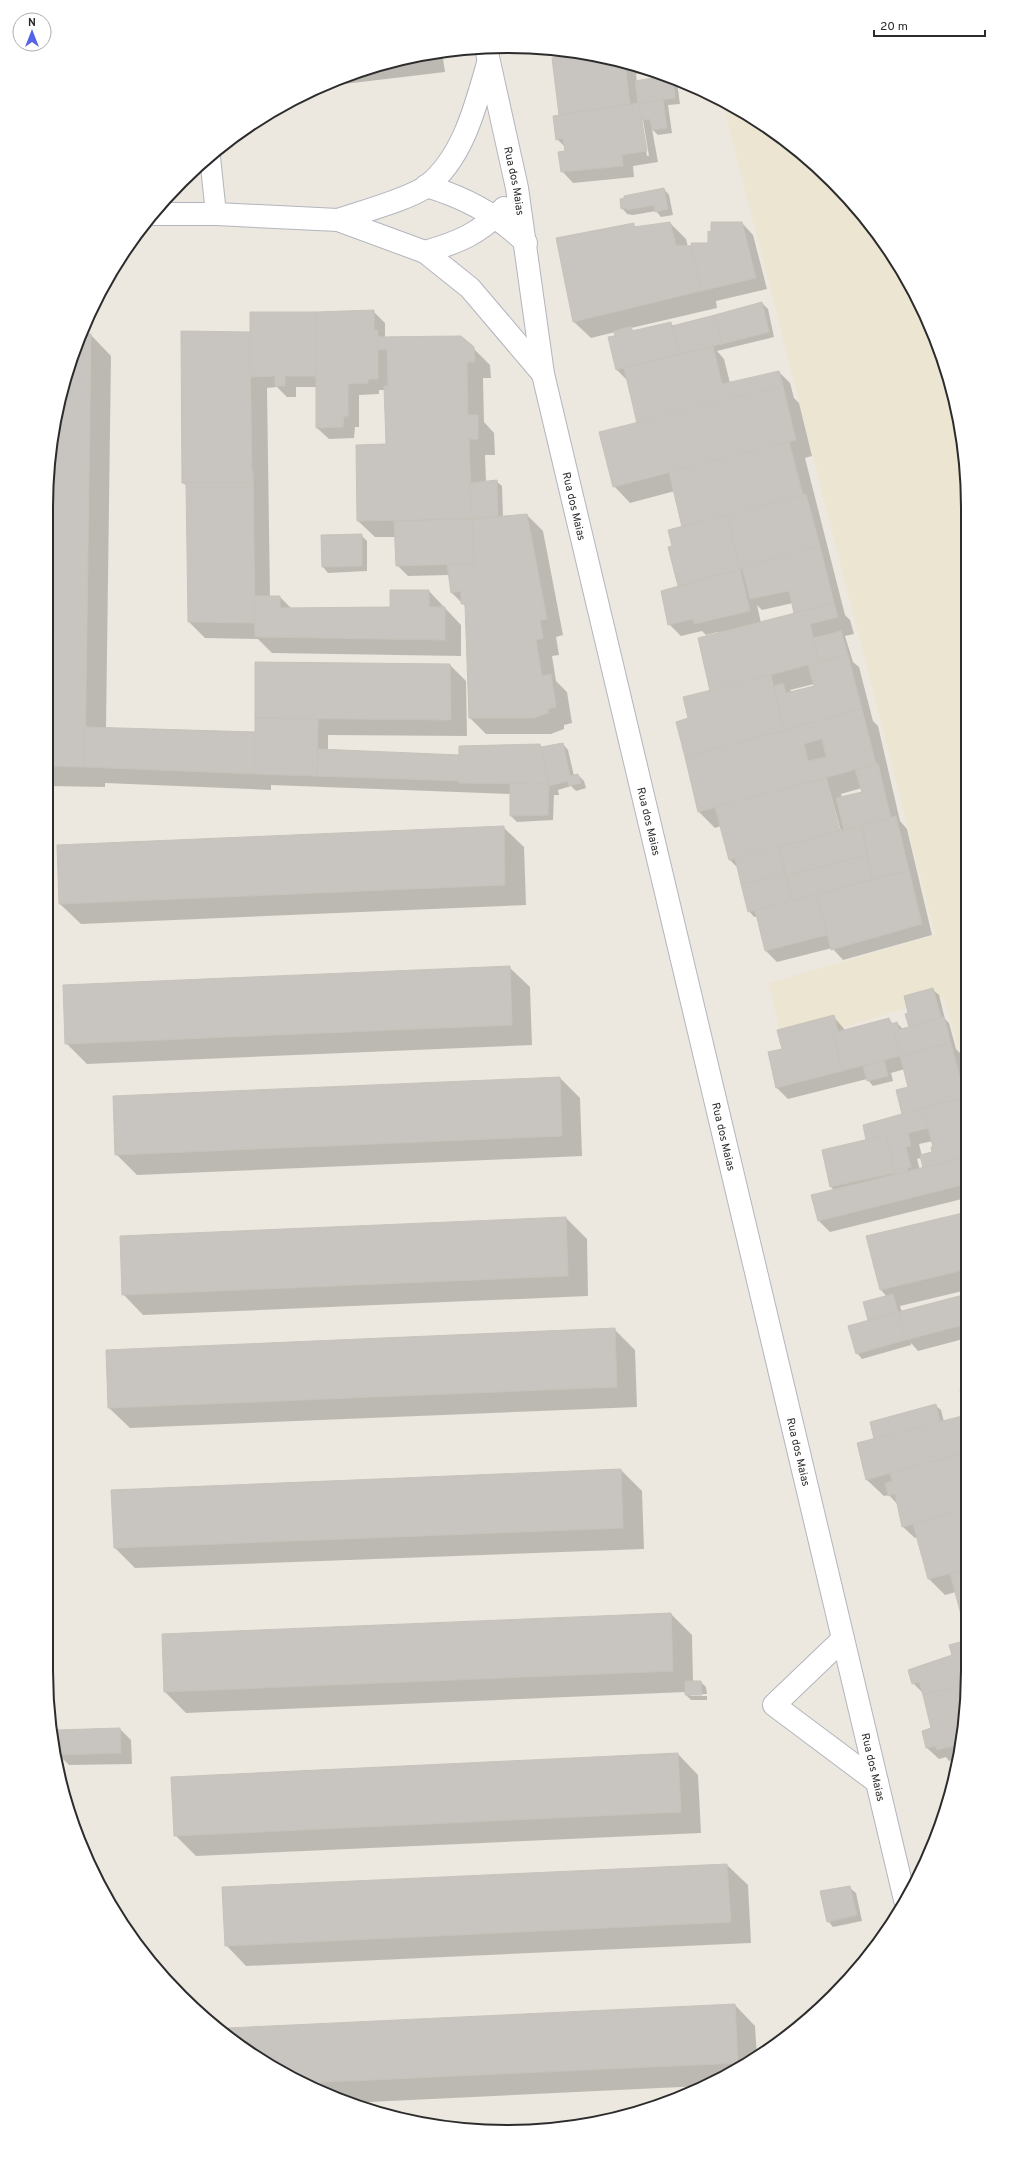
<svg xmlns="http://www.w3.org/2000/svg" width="1014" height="2178" font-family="Overpass,sans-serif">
  <rect width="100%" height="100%" fill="#ece8e0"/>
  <path fill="#ebe5d2" d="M 723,104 L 787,141 L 873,226 L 933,330 L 964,447 L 966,1072 L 943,997 L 783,1046 L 769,983 L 935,935 Z"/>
  <g fill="#0003" fill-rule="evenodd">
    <path d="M 557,51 L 597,55 L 652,72 L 636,74 L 637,82 L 668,77 L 677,82 L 680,104 L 668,105 L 672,133 L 658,135 L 652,129 L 658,162 L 633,166 L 634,177 L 573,183 L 562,171 L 566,152 L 565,147 L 557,139 L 561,116 L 553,59 L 563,58 ZM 640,117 L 643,120 L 649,156 L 647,156 Z"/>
    <path d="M 442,52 L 445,72 L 319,87 L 330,81 L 417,55 Z"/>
    <path d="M 664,189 L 669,195 L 673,215 L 661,217 L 656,211 L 633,215 L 627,214 L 622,208 Z"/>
    <path d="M 670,223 L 686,239 L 688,247 L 709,244 L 742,223 L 753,235 L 767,289 L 716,301 L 717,308 L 631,328 L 635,332 L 670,323 L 673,326 L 762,303 L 768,309 L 774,337 L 717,351 L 724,359 L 730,383 L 779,372 L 790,383 L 794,398 L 799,403 L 812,456 L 805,458 L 845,615 L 850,620 L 854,634 L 845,636 L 853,662 L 859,667 L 873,721 L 878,726 L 900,821 L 907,829 L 932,935 L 843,960 L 832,948 L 777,962 L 766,951 L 758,916 L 754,917 L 749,911 L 738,868 L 729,859 L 721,826 L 715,828 L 699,812 L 677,723 L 689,719 L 711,691 L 718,634 L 718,632 L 706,635 L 702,631 L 681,636 L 669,624 L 679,587 L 670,548 L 673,546 L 683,527 L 675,491 L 630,503 L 614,486 L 639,423 L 628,381 L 617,370 L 615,332 L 591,338 L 574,322 L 633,224 L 637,228 ZM 793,603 L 796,614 L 761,623 L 757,605 L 762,610 ZM 814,684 L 815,686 L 792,693 L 790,690 ZM 824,777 L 826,777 L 842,835 L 840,836 ZM 862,788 L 863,792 L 842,797 L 841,794 Z"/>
    <path d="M 373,311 L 385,323 L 385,338 L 473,348 L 490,365 L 491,378 L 483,378 L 484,422 L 494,433 L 495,455 L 485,455 L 486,482 L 496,481 L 502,486 L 503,517 L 527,515 L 543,531 L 563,635 L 556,637 L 559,655 L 552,656 L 556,681 L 567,692 L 572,723 L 564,725 L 564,729 L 551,734 L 486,734 L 470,718 L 466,607 L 452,593 L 449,575 L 408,576 L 397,565 L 395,537 L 375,537 L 358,521 L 387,445 L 385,390 L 379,390 L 379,394 L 359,395 L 359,427 L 355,427 L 354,438 L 329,439 L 317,428 L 317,387 L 296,387 L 296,397 L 287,397 L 277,387 L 267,388 L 270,597 L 280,597 L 292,609 L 391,608 L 429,591 L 461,625 L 461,656 L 272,653 L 258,639 L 205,638 L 189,622 L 187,486 L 183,483 L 249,333 Z"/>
    <path d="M 81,332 L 84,335 L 91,335 L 111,356 L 106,729 L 256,733 L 256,663 L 450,665 L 466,681 L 467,736 L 328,735 L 328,750 L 460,756 L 539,745 L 543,748 L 563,744 L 568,750 L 574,776 L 578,775 L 584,781 L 586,788 L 576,791 L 571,786 L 558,790 L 559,795 L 554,795 L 553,820 L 517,822 L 511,816 L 511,794 L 271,785 L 271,790 L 105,783 L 105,787 L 47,786 L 46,507 L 55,417 Z"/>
    <path d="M 361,535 L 367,541 L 367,571 L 328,573 L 323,567 Z"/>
    <path d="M 503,827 L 524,847 L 526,905 L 81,924 L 60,904 Z"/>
    <path d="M 509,967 L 530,987 L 532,1045 L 87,1064 L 66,1043 Z"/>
    <path d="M 933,990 L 939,995 L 945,1019 L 949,1023 L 956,1049 L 962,1055 L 966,1073 L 966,1198 L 830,1232 L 818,1220 L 835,1191 L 831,1187 L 823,1151 L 867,1141 L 904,1114 L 909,1088 L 905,1069 L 891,1073 L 893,1081 L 873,1086 L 867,1079 L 788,1099 L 777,1088 L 769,1053 L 783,1050 L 833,1016 L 845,1030 L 889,1019 L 893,1024 L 897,1023 L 903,1029 L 910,1027 ZM 933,1141 L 935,1148 L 933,1153 L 922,1156 L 919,1144 ZM 921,1158 L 924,1168 L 920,1170 L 917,1159 Z"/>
    <path d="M 560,1078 L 580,1098 L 582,1156 L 137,1175 L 116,1154 Z"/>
    <path d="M 967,1213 L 967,1290 L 900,1306 L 902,1312 L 967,1295 L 967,1338 L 918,1351 L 911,1343 L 911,1345 L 862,1359 L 857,1353 L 869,1321 L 864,1303 L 887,1297 L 881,1290 L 868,1237 Z"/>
    <path d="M 566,1218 L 587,1239 L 588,1296 L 143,1315 L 123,1294 L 121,1237 Z"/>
    <path d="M 614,1329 L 635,1350 L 637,1407 L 130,1428 L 109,1408 Z"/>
    <path d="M 935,1405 L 941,1410 L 944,1422 L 967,1416 L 968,1629 L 965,1626 L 956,1592 L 945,1595 L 929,1579 L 917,1537 L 915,1538 L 903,1527 L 898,1505 L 889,1495 L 884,1496 L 867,1480 L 858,1444 L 876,1440 Z"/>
    <path d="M 621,1470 L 642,1491 L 644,1549 L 135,1568 L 115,1548 Z"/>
    <path d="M 671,1614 L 692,1635 L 693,1682 L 701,1682 L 706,1687 L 707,1694 L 690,1694 L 690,1696 L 707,1696 L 707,1700 L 691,1700 L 686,1695 L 686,1692 L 186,1713 L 165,1692 Z"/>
    <path d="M 968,1641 L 968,1671 L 959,1758 L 949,1761 L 946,1757 L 939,1759 L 927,1748 L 923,1731 L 933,1729 L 923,1693 L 913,1683 L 953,1655 Z"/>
    <path d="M 120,1729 L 131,1740 L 132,1764 L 69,1765 L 58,1754 Z"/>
    <path d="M 678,1754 L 698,1775 L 701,1833 L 196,1856 L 175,1835 Z"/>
    <path d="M 727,1865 L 748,1885 L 751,1943 L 246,1966 L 226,1945 Z"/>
    <path d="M 850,1888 L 856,1893 L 862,1921 L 833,1927 L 828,1921 Z"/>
    <path d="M 735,2005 L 755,2026 L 757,2057 L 737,2070 L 702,2086 L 348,2103 L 277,2070 L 229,2036 Z"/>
  </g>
  <g fill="#c8c4bf" stroke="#c7c3ba" fill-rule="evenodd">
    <path d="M 586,54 L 625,63 L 630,104 L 559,115 L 552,58 Z"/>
    <path d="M 666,76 L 673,78 L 675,98 L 638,104 L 635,81 Z"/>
    <path d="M 663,100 L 667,128 L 652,130 L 650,119 L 642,120 L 639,103 Z"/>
    <path d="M 639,103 L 647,151 L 622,155 L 623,166 L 561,172 L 558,152 L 565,151 L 563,138 L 556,140 L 553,116 Z"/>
    <path d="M 664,188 L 668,209 L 655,212 L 654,205 L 627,210 L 626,208 L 621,209 L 620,199 L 624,198 L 624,196 Z"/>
    <path d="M 670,222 L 676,245 L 692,246 L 701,291 L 573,322 L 556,238 L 634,223 L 634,227 Z"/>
    <path d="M 711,222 L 742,222 L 756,278 L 701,291 L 691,243 L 708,243 L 708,231 L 711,232 Z"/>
    <path d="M 762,302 L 769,332 L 722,344 L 715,315 Z"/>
    <path d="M 374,310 L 374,330 L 378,330 L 378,379 L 368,379 L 368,383 L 348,384 L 348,416 L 344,416 L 343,427 L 316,428 L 316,312 Z"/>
    <path d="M 250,312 L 316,312 L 316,376 L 285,376 L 285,386 L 275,386 L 275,376 L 250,377 Z"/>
    <path d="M 715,315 L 722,344 L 679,354 L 672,326 Z"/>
    <path d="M 671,322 L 679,354 L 616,370 L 608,337 L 615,336 L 614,331 L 631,326 L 632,331 Z"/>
    <path d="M 81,331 L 81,334 L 91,334 L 85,767 L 46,766 L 46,507 L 55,417 Z"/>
    <path d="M 181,331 L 250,332 L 252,483 L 182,483 Z"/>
    <path d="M 461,336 L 474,347 L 475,362 L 467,362 L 468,415 L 478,415 L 478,439 L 469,439 L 472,519 L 357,521 L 356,445 L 386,444 L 384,386 L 388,386 L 387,349 L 378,350 L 378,337 Z"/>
    <path d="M 713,346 L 722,384 L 779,371 L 783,386 L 637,423 L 624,368 Z"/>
    <path d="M 783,386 L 796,440 L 613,487 L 599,432 Z"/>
    <path d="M 789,442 L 803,495 L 682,527 L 669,472 Z"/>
    <path d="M 252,471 L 253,471 L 255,623 L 188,622 L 186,483 L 252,483 Z"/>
    <path d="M 497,480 L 498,516 L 472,519 L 470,483 Z"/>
    <path d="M 806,494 L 820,546 L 740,569 L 727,515 Z"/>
    <path d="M 527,514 L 547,619 L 540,620 L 543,638 L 536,640 L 542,676 L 551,674 L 556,707 L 548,709 L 548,713 L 534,718 L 469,718 L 465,604 L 461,604 L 461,591 L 451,593 L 447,564 L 474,564 L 472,519 Z"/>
    <path d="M 727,515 L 740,569 L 678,586 L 668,547 L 672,546 L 668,530 Z"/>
    <path d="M 472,519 L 474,564 L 396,566 L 394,521 Z"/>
    <path d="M 362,534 L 362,566 L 322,567 L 321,535 Z"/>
    <path d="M 820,546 L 834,603 L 794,613 L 789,591 L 750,599 L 742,567 Z"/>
    <path d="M 740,569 L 750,611 L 694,624 L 693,619 L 668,625 L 661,591 Z"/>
    <path d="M 390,590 L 429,590 L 429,607 L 445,607 L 445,640 L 255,637 L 254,596 L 280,596 L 280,608 L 390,607 Z"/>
    <path d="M 834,603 L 838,617 L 810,624 L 819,662 L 710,691 L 698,638 Z"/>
    <path d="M 841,631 L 848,655 L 819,662 L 813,638 Z"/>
    <path d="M 848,655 L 862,709 L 784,730 L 774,686 L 783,683 L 786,693 L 814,686 L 808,665 Z"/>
    <path d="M 255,662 L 450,664 L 451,720 L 255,718 Z"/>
    <path d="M 771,675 L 784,730 L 685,757 L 676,722 L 688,718 L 683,697 Z"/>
    <path d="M 862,709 L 876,764 L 698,812 L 685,757 ZM 822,739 L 826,757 L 808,761 L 804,744 Z"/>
    <path d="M 255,718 L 318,719 L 317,776 L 255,774 Z"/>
    <path d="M 85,727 L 255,732 L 255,774 L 85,767 Z"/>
    <path d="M 563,743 L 570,776 L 578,774 L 581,783 L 569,786 L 568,781 L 549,786 L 541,747 Z"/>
    <path d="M 540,744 L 549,784 L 459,783 L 459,746 Z"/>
    <path d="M 318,749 L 459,755 L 459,781 L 317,776 Z"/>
    <path d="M 878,763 L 891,818 L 844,830 L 836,798 L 862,792 L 855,770 Z"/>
    <path d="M 826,778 L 840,831 L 729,860 L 715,807 Z"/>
    <path d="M 510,783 L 549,784 L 548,815 L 510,816 Z"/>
    <path d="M 896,816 L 909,870 L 872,879 L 862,825 Z"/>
    <path d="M 862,825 L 867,855 L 786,876 L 779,847 Z"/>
    <path d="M 504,826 L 505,885 L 59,904 L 57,845 Z"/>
    <path d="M 779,847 L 785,874 L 741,884 L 735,858 Z"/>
    <path d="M 867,855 L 872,879 L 792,901 L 786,876 Z"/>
    <path d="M 909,870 L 922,924 L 831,950 L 817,894 Z"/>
    <path d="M 785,874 L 792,901 L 748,912 L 741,884 Z"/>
    <path d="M 817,894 L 827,935 L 765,951 L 755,910 Z"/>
    <path d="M 510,966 L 512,1025 L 65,1044 L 63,985 Z"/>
    <path d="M 933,988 L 941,1018 L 909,1027 L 905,1014 L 908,1013 L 904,996 Z"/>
    <path d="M 834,1015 L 838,1031 L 833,1033 L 842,1071 L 776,1088 L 768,1052 L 782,1049 L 777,1030 Z"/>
    <path d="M 944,1017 L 951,1043 L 900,1056 L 894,1031 Z"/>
    <path d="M 889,1018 L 891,1024 L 897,1022 L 899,1030 L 894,1031 L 900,1056 L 842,1071 L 833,1033 Z"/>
    <path d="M 951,1043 L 965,1097 L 902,1114 L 896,1090 L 908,1087 L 900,1056 Z"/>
    <path d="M 884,1060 L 888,1076 L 867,1081 L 863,1066 Z"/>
    <path d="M 560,1077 L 562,1136 L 115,1155 L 113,1096 Z"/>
    <path d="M 965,1097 L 966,1157 L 923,1168 L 920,1155 L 932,1152 L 931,1147 L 933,1147 L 923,1108 Z"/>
    <path d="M 923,1108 L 929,1128 L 908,1133 L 911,1146 L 906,1147 L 911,1167 L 907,1168 L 908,1171 L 895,1175 L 886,1135 L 866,1140 L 863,1125 Z"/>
    <path d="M 886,1135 L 895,1173 L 830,1187 L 822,1150 Z"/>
    <path d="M 966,1157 L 966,1184 L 818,1221 L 811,1195 Z"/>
    <path d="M 967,1212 L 967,1269 L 880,1290 L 866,1236 Z"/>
    <path d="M 566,1217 L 568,1276 L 122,1295 L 120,1236 Z"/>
    <path d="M 893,1294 L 898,1312 L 868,1320 L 863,1302 Z"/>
    <path d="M 967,1294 L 967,1324 L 906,1340 L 898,1312 Z"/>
    <path d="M 898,1312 L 906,1340 L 856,1354 L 848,1326 Z"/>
    <path d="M 615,1328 L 617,1387 L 108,1408 L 106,1350 Z"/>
    <path d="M 967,1388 L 967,1452 L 866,1480 L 857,1443 L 966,1415 L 960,1390 Z"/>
    <path d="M 936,1404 L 940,1422 L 874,1439 L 870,1422 Z"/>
    <path d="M 967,1452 L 967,1509 L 902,1527 L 895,1494 L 888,1496 L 885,1483 L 892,1481 L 890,1473 Z"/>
    <path d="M 621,1469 L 623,1528 L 114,1548 L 111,1490 Z"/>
    <path d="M 967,1509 L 968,1569 L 928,1579 L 913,1524 Z"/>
    <path d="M 968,1569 L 968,1625 L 964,1626 L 950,1573 Z"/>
    <path d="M 671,1613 L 673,1671 L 164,1692 L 162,1634 Z"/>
    <path d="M 968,1640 L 967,1684 L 923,1695 L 919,1682 L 912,1684 L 908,1670 L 952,1655 L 949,1645 Z"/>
    <path d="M 685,1681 L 701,1681 L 702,1695 L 685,1695 Z"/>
    <path d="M 967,1684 L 961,1744 L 937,1750 L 936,1746 L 926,1748 L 922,1731 L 931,1728 L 923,1695 Z"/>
    <path d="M 120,1728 L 121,1753 L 57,1755 L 56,1730 Z"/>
    <path d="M 678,1753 L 681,1812 L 174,1836 L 171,1777 Z"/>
    <path d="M 727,1864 L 731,1922 L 225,1946 L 222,1887 Z"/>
    <path d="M 850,1886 L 857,1915 L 827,1922 L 820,1891 Z"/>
    <path d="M 735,2004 L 738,2063 L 305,2083 L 277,2070 L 228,2036 L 228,2028 Z"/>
    <path d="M 577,2125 L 507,2132 L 481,2129 Z"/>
  </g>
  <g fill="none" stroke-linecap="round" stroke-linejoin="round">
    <g stroke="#b3b5be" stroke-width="22">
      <path id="service" d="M 210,157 L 216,214"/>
    </g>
    <g stroke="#b3b5be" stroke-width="24">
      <g id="secondary">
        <path id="s1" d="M 486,48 L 517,188 L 543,374 L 905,1900"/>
        <path d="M 426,186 C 464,197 498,215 526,243"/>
        <path d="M 154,214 L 216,214 L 338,220 L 425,252 L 470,288 L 543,374"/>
        <path d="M 338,220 C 361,212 410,199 427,186 C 463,158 476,105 488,63"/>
        <path d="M 425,252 C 459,242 479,234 504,208"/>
        <path d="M 843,1639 L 774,1705 L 877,1782"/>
      </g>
    </g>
    <use href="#service" stroke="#fff" stroke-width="20"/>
    <use href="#secondary" stroke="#fff" stroke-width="22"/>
  </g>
  <g text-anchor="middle" stroke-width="4" stroke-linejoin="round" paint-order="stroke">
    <g font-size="11" fill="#2c2c2c" stroke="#fff">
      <text dy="4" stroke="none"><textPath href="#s1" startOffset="136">Rua dos Maias</textPath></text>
      <text dy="4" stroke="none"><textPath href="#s1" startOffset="467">Rua dos Maias</textPath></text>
      <text dy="4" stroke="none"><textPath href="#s1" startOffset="791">Rua dos Maias</textPath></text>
      <text dy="4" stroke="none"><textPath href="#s1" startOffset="1115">Rua dos Maias</textPath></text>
      <text dy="4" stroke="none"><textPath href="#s1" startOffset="1439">Rua dos Maias</textPath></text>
      <text dy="4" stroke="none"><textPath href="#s1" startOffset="1763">Rua dos Maias</textPath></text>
    </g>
  </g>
  <path d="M0 0H1014V2178H0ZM507 53H507A454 454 0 0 1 961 507V1671A454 454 0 0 1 507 2125H507A454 454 0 0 1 53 1671V507A454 454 0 0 1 507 53Z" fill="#fff" fill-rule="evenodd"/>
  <path fill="none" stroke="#2c2c2c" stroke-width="2" d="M507 53H507A454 454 0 0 1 961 507V1671A454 454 0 0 1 507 2125H507A454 454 0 0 1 53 1671V507A454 454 0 0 1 507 53Z"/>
  <g transform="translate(32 32)"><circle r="19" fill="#ffffff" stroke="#ababab"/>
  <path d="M0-3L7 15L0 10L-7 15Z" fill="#5364e6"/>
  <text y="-6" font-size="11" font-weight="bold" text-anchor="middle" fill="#2c2c2c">N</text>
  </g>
  <path d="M874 30v6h111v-6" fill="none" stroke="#2c2c2c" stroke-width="2"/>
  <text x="880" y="30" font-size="12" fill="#2c2c2c" stroke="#ffffff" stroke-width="3" paint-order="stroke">20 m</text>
</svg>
